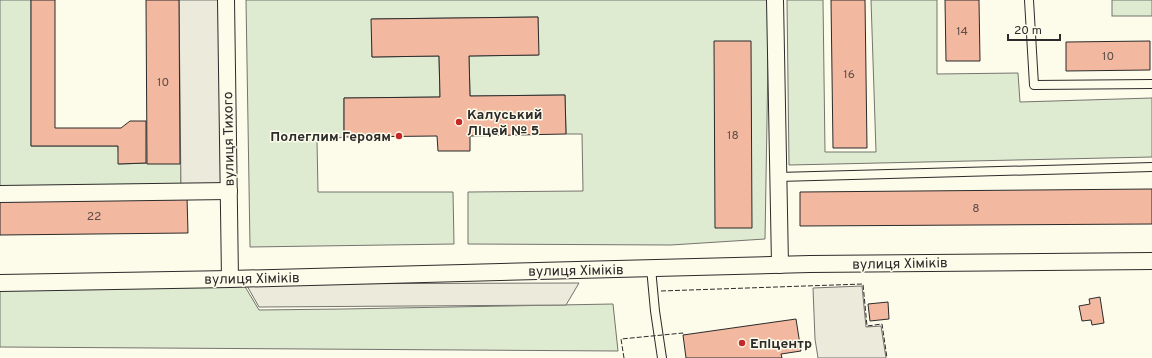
<svg xmlns="http://www.w3.org/2000/svg" width="1152" height="358" font-family="Overpass,sans-serif">
  <rect width="100%" height="100%" fill="#fdfbea"/>
  <g fill="#deebd1" stroke="#74746e">
    <path d="M 0,0 L 31,0 L 31,146 L 118,146 L 119,164 L 181,162 L 181,192 L 0,194 Z"/>
    <path d="M 246,0 L 769,0 L 765,239 L 671,245 L 468,244 L 468,192 L 583,191 L 582,134 L 566,134 L 565,95 L 470,96 L 469,56 L 538,55 L 538,17 L 372,19 L 372,57 L 439,56 L 440,97 L 344,98 L 344,137 L 317,141 L 318,192 L 453,192 L 454,244 L 250,247 Z"/>
    <path d="M 787,0 L 823,0 L 825,152 L 876,152 L 871,0 L 937,0 L 937,74 L 1018,73 L 1020,102 L 1152,98 L 1152,157 L 789,165 Z"/>
    <rect x="1112" y="0" width="40" height="16"/>
    <path d="M 244,285 L 259,310 L 343,309 L 613,304 L 618,351 L 0,347 L 0,288 Z"/>
  </g>
  <g fill="#eceadb" stroke="#74746e">
    <path d="M 179,0 L 226,0 L 229,191 L 181,192 Z"/>
    <path d="M 579,283 L 566,305 L 259,307 L 246,284 Z"/>
    <path d="M 862,286 L 866,327 L 881,326 L 886,358 L 818,358 L 815,339 L 813,288 Z"/>
  </g>
  <g fill="#f2b8a0" stroke="#2b2b2b">
    <path d="M 31,0 L 55,0 L 55,128 L 121,128 L 130,121 L 146,121 L 146,163 L 118,164 L 118,146 L 31,146 Z"/>
    <path d="M 146,0 L 179,0 L 180,164 L 147,164 Z"/>
    <path d="M 831,0 L 865,0 L 867,148 L 833,148 Z"/>
    <path d="M 945,0 L 979,0 L 980,61 L 946,61 Z"/>
    <path d="M 538,17 L 539,55 L 469,56 L 470,96 L 565,95 L 566,134 L 470,136 L 470,151 L 438,151 L 437,136 L 344,137 L 344,98 L 440,97 L 439,56 L 372,57 L 371,19 Z"/>
    <path d="M 714,41 L 751,41 L 752,228 L 715,228 Z"/>
    <path d="M 1150,41 L 1150,70 L 1066,71 L 1066,42 Z"/>
    <path d="M 1152,189 L 1152,224 L 800,226 L 800,192 Z"/>
    <path d="M 187,197 L 188,233 L 0,235 L 0,199 Z"/>
    <path d="M 1100,297 L 1104,323 L 1092,325 L 1091,320 L 1082,321 L 1079,306 L 1090,304 L 1089,299 Z"/>
    <path d="M 888,302 L 889,319 L 870,321 L 868,304 Z"/>
    <path d="M 796,319 L 801,351 L 781,354 L 782,358 L 686,358 L 683,335 Z"/>
  </g>
  <g fill="none" stroke-linecap="round" stroke-linejoin="round">
    <g stroke="#2b2b2b" stroke-width="10">
      <g id="service">
        <path d="M 1029,0 L 1034,85 L 1152,84"/>
        <path d="M 778,177 L 1152,167"/>
        <path d="M 651,268 L 655,311 L 662,358"/>
      </g>
    </g>
    <g stroke="#2b2b2b" stroke-width="18">
      <g id="minor">
        <path d="M 226,0 L 230,279"/>
        <path d="M 775,0 L 780,265"/>
        <path d="M 0,194 L 229,191"/>
        <path d="M 0,283 L 230,279 L 810,264 L 1152,261"/>
      </g>
    </g>
    <use href="#service" stroke="#fdfbea" stroke-width="8"/>
    <use href="#minor" stroke="#fdfbea" stroke-width="16"/>
    <g stroke="#2b2b2b" stroke-width="1" stroke-dasharray="5 2" stroke-linecap="butt">
      <path d="M 661,291 L 863,284 L 867,326 L 882,324 L 887,358"/>
      <path d="M 624,358 L 621,339 L 683,333 L 683,335"/>
    </g>
  </g>
  <g fill="#c62828" stroke="#fdfbea" stroke-width="1.5">
    <circle cx="459" cy="122" r="4"/>
    <circle cx="399" cy="136" r="4"/>
    <circle cx="742" cy="343" r="4"/>
  </g>
  <g text-anchor="middle" stroke-width="3" stroke-linejoin="round" paint-order="stroke">
    <g font-size="12" fill="#5d4e48">
      <text x="962" y="35">14</text>
      <text x="1108" y="60">10</text>
      <text x="849" y="78">16</text>
      <text x="163" y="86">10</text>
      <text x="733" y="139">18</text>
      <text x="976" y="212">8</text>
      <text x="94" y="220">22</text>
    </g>
    <g font-size="14" font-weight="bold" fill="#2b2b2b" stroke="#fdfbea" text-anchor="start">
      <text x="467" y="119">Калуський<tspan x="467" dy="16">Ліцей № 5</tspan></text>
      <text x="391" y="141" text-anchor="end">Полеглим Героям</text>
      <text x="750" y="348">Епіцентр</text>
    </g>
    <g font-size="14" fill="#2b2b2b" stroke="#fdfbea">
      <text transform="translate(228 139) rotate(-91)" y="5">вулиця Тихого</text>
      <text transform="translate(900 263) rotate(-1)" y="5">вулиця Хіміків</text>
      <text transform="translate(576 270) rotate(-1)" y="5">вулиця Хіміків</text>
      <text transform="translate(252 278) rotate(-1)" y="5">вулиця Хіміків</text>
    </g>
  </g>
  <path d="M1008 34v6h52v-6" fill="none" stroke="#2b2b2b" stroke-width="2"/>
  <text x="1014" y="34" font-size="12" fill="#2b2b2b" stroke="#fdfbea" stroke-width="3" paint-order="stroke">20 m</text>
</svg>
